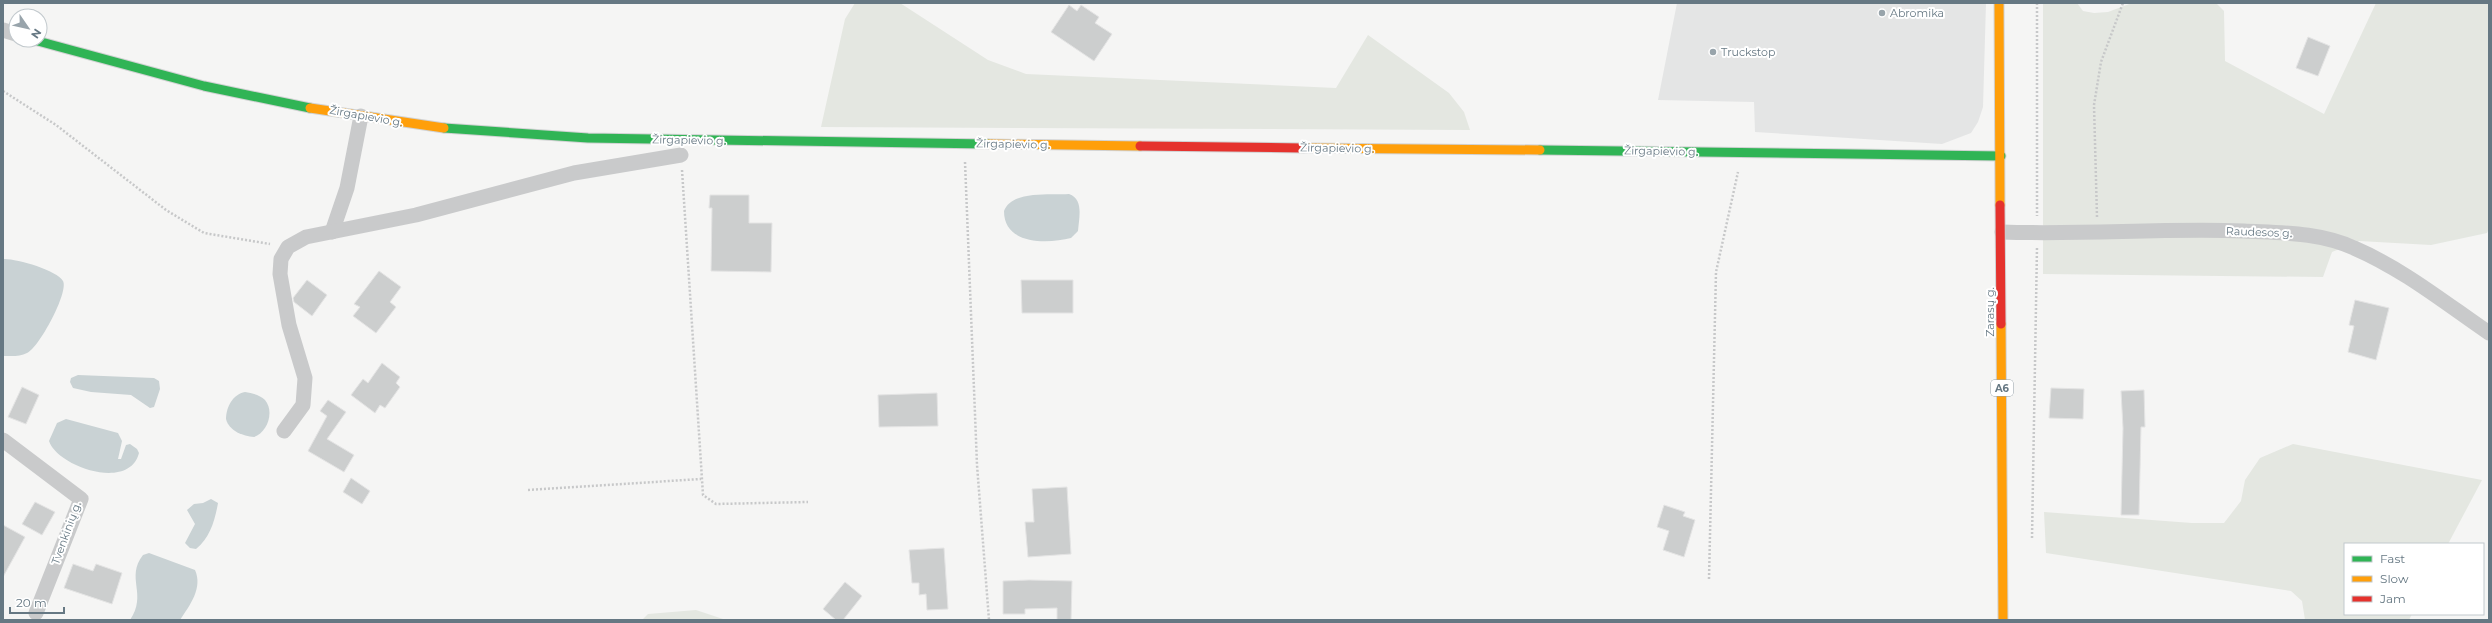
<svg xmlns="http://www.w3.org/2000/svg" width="2492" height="623" font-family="Montserrat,sans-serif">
  <rect width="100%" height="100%" fill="#f5f5f4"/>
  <path fill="#e4e5e5" d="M 1677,3 L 1986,3 L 1983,107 L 1978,122 L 1971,133 L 1942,144 L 1755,132 L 1754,102 L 1658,100 Z"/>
  <g fill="#e4e7e1">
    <path d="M 855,3 L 900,3 L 988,60 L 1026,74 L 1336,88 L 1368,35 L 1449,93 L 1464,112 L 1470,130 L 821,127 L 845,19 Z"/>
    <path d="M 2043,3 L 2077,3 L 2083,11 L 2094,13 L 2108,12 L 2132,3 L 2216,3 L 2224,11 L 2225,61 L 2324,114 L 2376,3 L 2489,3 L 2489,229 L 2487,233 L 2431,245 L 2359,241 L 2332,252 L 2323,277 L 2043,274 Z"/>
    <path d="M 2293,444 L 2482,480 L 2448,544 L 2345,544 L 2345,614 L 2412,614 L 2409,620 L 2305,620 L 2302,601 L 2291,591 L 2046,553 L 2044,512 L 2192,523 L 2224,523 L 2241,501 L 2245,480 L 2260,458 Z"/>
    <path d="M 696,610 L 726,620 L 642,620 L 648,614 Z"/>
  </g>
  <g fill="#c9d2d4">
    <path d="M 1069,194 C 1084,199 1079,218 1078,231 L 1071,238 C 1047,244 1004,245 1004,211 C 1012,190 1050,195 1069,194 Z"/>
    <path d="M 3,259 C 15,258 57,270 63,281 C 69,292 39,348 27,353 C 20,357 11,356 3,356 Z"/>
    <path d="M 78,375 L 154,378 L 159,381 L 160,389 L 154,407 L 150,408 L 131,395 L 91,392 L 73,388 L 70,382 L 71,378 Z"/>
    <path d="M 245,392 C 252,393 260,395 265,400 C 275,412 267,433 254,437 C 243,436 229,431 226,419 C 226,407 233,394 245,392 Z"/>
    <path d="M 66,419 L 118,433 L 122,441 L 118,459 L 121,459 L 126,445 L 130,444 L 137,449 L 139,453 C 129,492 57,466 49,441 L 57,423 Z"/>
    <path d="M 211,499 L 218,503 C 215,520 210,538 196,549 L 190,548 L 185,543 L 195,524 L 187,510 L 194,504 L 203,503 Z"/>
    <path d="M 149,553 L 195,570 C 203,588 190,605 180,620 L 130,620 C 148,594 125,578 143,555 Z"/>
  </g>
  <g fill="#cccece" stroke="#e4e4e4">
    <path d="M 1069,5 L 1077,11 L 1081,5 L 1099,17 L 1095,23 L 1112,34 L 1094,61 L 1051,32 Z"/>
    <path d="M 2308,37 L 2330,46 L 2318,76 L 2296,68 Z"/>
    <path d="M 710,195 L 749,195 L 749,223 L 772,223 L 771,272 L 711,271 L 712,208 L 709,208 Z"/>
    <path d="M 379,271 L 401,287 L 390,302 L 396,307 L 376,333 L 353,316 L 360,307 L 354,304 Z"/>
    <path d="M 307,280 L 327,295 L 312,316 L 294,302 L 293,298 Z"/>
    <path d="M 1021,280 L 1073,280 L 1073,313 L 1022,313 Z"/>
    <path d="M 2355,300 L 2389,308 L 2376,360 L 2348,352 L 2354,326 L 2349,325 Z"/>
    <path d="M 382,363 L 400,377 L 396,383 L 400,387 L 385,408 L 380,405 L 375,413 L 351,395 L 363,379 L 368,383 Z"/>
    <path d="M 22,387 L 39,395 L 26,424 L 8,417 Z"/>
    <path d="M 2051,388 L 2084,389 L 2083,419 L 2049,418 Z"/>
    <path d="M 2144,390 L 2145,427 L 2141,427 L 2139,515 L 2121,515 L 2123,428 L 2121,391 Z"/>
    <path d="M 937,393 L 938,426 L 879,427 L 878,395 Z"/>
    <path d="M 328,400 L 346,412 L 327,439 L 354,455 L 344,472 L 308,451 L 327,416 L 320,411 Z"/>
    <path d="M 351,478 L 370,491 L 362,504 L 343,492 Z"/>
    <path d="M 1067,487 L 1071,554 L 1028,557 L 1025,522 L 1034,522 L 1032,489 Z"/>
    <path d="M 35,502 L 55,512 L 42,535 L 22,524 Z"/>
    <path d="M 1664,505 L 1685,512 L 1683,516 L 1695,520 L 1684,557 L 1663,550 L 1669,531 L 1657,527 Z"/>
    <path d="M 3,525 L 25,537 L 3,577 Z"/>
    <path d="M 944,548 L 948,609 L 927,610 L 926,594 L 919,595 L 919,583 L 912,583 L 909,550 Z"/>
    <path d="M 73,564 L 93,571 L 96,564 L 122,573 L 112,604 L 64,588 Z"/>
    <path d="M 1029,580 L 1072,581 L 1071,620 L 1057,620 L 1057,608 L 1025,609 L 1025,614 L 1003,614 L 1003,581 Z"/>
    <path d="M 845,582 L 862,596 L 843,620 L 836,620 L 823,609 Z"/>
  </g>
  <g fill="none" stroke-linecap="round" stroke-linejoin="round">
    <g stroke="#d1d2d3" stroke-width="11">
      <g id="fast">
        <path d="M 34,40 L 204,86 L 310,108"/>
        <path d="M 444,128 L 588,138 L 988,144"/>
        <path d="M 1540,150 L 2001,156"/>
      </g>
    </g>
    <g stroke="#d1d2d3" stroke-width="11">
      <g id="slow">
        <path d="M 1999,3 L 2000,205"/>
        <path d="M 310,108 L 444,128"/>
        <path d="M 988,144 L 1140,146"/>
        <path d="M 1303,148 L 1540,150"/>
        <path d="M 2001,324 L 2003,620"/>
      </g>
    </g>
    <g stroke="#d1d2d3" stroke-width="11">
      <g id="jam">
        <path d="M 1140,146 L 1303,148"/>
        <path d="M 2000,205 L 2001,324"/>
      </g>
    </g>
    <g stroke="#c7c8c9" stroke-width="2.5" stroke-dasharray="2 2" stroke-linecap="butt">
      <path d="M 2037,3 L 2037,216"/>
      <path d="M 3,91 L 56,125 L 166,210 L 204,233 L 270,244"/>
      <path d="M 965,162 L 977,465 L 989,620"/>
      <path d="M 682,170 L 703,495 L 716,504 L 808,502"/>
      <path d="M 2097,217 L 2094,105 L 2101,62 L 2123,3"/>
      <path d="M 528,490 L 701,479"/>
      <path d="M 2032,538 L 2037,247"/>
      <path d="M 1709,579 L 1716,272 L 1738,172"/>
    </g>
    <g stroke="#c9cacb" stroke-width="15">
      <path d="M 3,30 L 16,34"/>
      <path d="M 332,232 L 347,188 L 361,116"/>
      <path d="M 2002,232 C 2082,235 2163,228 2244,231 C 2281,233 2319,232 2354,248 C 2403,269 2445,303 2489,333"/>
      <path d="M 284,431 L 303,405 L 305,378 L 289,325 L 280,274 L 281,259 L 288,247 L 306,237 L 416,215 L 574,173 L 681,155"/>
      <path d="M 3,440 L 81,499 L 36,613"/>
    </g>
    <use href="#fast" stroke="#30b455" stroke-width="9"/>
    <use href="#slow" stroke="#ff9f0a" stroke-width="9"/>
    <use href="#jam" stroke="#e5322d" stroke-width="9"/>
  </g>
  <g fill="#98a4ab" stroke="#fff" stroke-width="1.5">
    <circle cx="1882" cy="13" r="4"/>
    <circle cx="1713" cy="52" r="4"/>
  </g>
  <g text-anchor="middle" stroke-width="4" stroke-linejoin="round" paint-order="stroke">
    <rect fill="#fff" stroke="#94a0a8" stroke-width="1" x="1991" y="380" width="22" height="16" rx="3"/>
    <g font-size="10" font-weight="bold" fill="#667883">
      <text x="2002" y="392">A6</text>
    </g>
    <g font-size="11" fill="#667883" stroke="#fff" text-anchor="start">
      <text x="1890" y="17">Abromika</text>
      <text x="1721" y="56">Truckstop</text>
    </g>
    <g font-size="11" fill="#667883" stroke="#fff">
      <text transform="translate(366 116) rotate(10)" y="4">Žirgapievio g.</text>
      <text transform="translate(689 140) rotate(1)" y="4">Žirgapievio g.</text>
      <text transform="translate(1013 144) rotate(1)" y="4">Žirgapievio g.</text>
      <text transform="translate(1337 148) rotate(1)" y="4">Žirgapievio g.</text>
      <text transform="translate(1661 151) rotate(1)" y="4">Žirgapievio g.</text>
      <text transform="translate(2259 232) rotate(2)" y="4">Raudesos g.</text>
      <text transform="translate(1990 312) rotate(-90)" y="4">Zarasų g.</text>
      <text transform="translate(66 533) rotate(-70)" y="4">Tvenkinių g.</text>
    </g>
  </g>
  <rect width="2492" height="623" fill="none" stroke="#667883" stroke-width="8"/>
  <rect x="2344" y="543" width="140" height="72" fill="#ffffff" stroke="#c2c9cd"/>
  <rect x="2352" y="556" width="20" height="6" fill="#30b455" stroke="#c2c9cd"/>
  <text x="2380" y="563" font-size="12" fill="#667883">Fast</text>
  <rect x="2352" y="576" width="20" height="6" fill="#ff9f0a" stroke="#c2c9cd"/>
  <text x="2380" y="583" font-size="12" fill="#667883">Slow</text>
  <rect x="2352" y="596" width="20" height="6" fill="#e5322d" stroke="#c2c9cd"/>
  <text x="2380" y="603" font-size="12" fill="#667883">Jam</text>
  <g transform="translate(28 28) rotate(124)"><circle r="19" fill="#ffffff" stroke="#c2c9cd"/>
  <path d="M0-3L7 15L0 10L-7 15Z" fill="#98a4ab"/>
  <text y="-6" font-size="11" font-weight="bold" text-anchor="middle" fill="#667883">N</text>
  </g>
  <path d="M10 607v6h54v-6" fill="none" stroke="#667883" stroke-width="2"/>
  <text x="16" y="607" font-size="12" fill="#667883" stroke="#ffffff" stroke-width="3" paint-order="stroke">20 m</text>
</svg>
